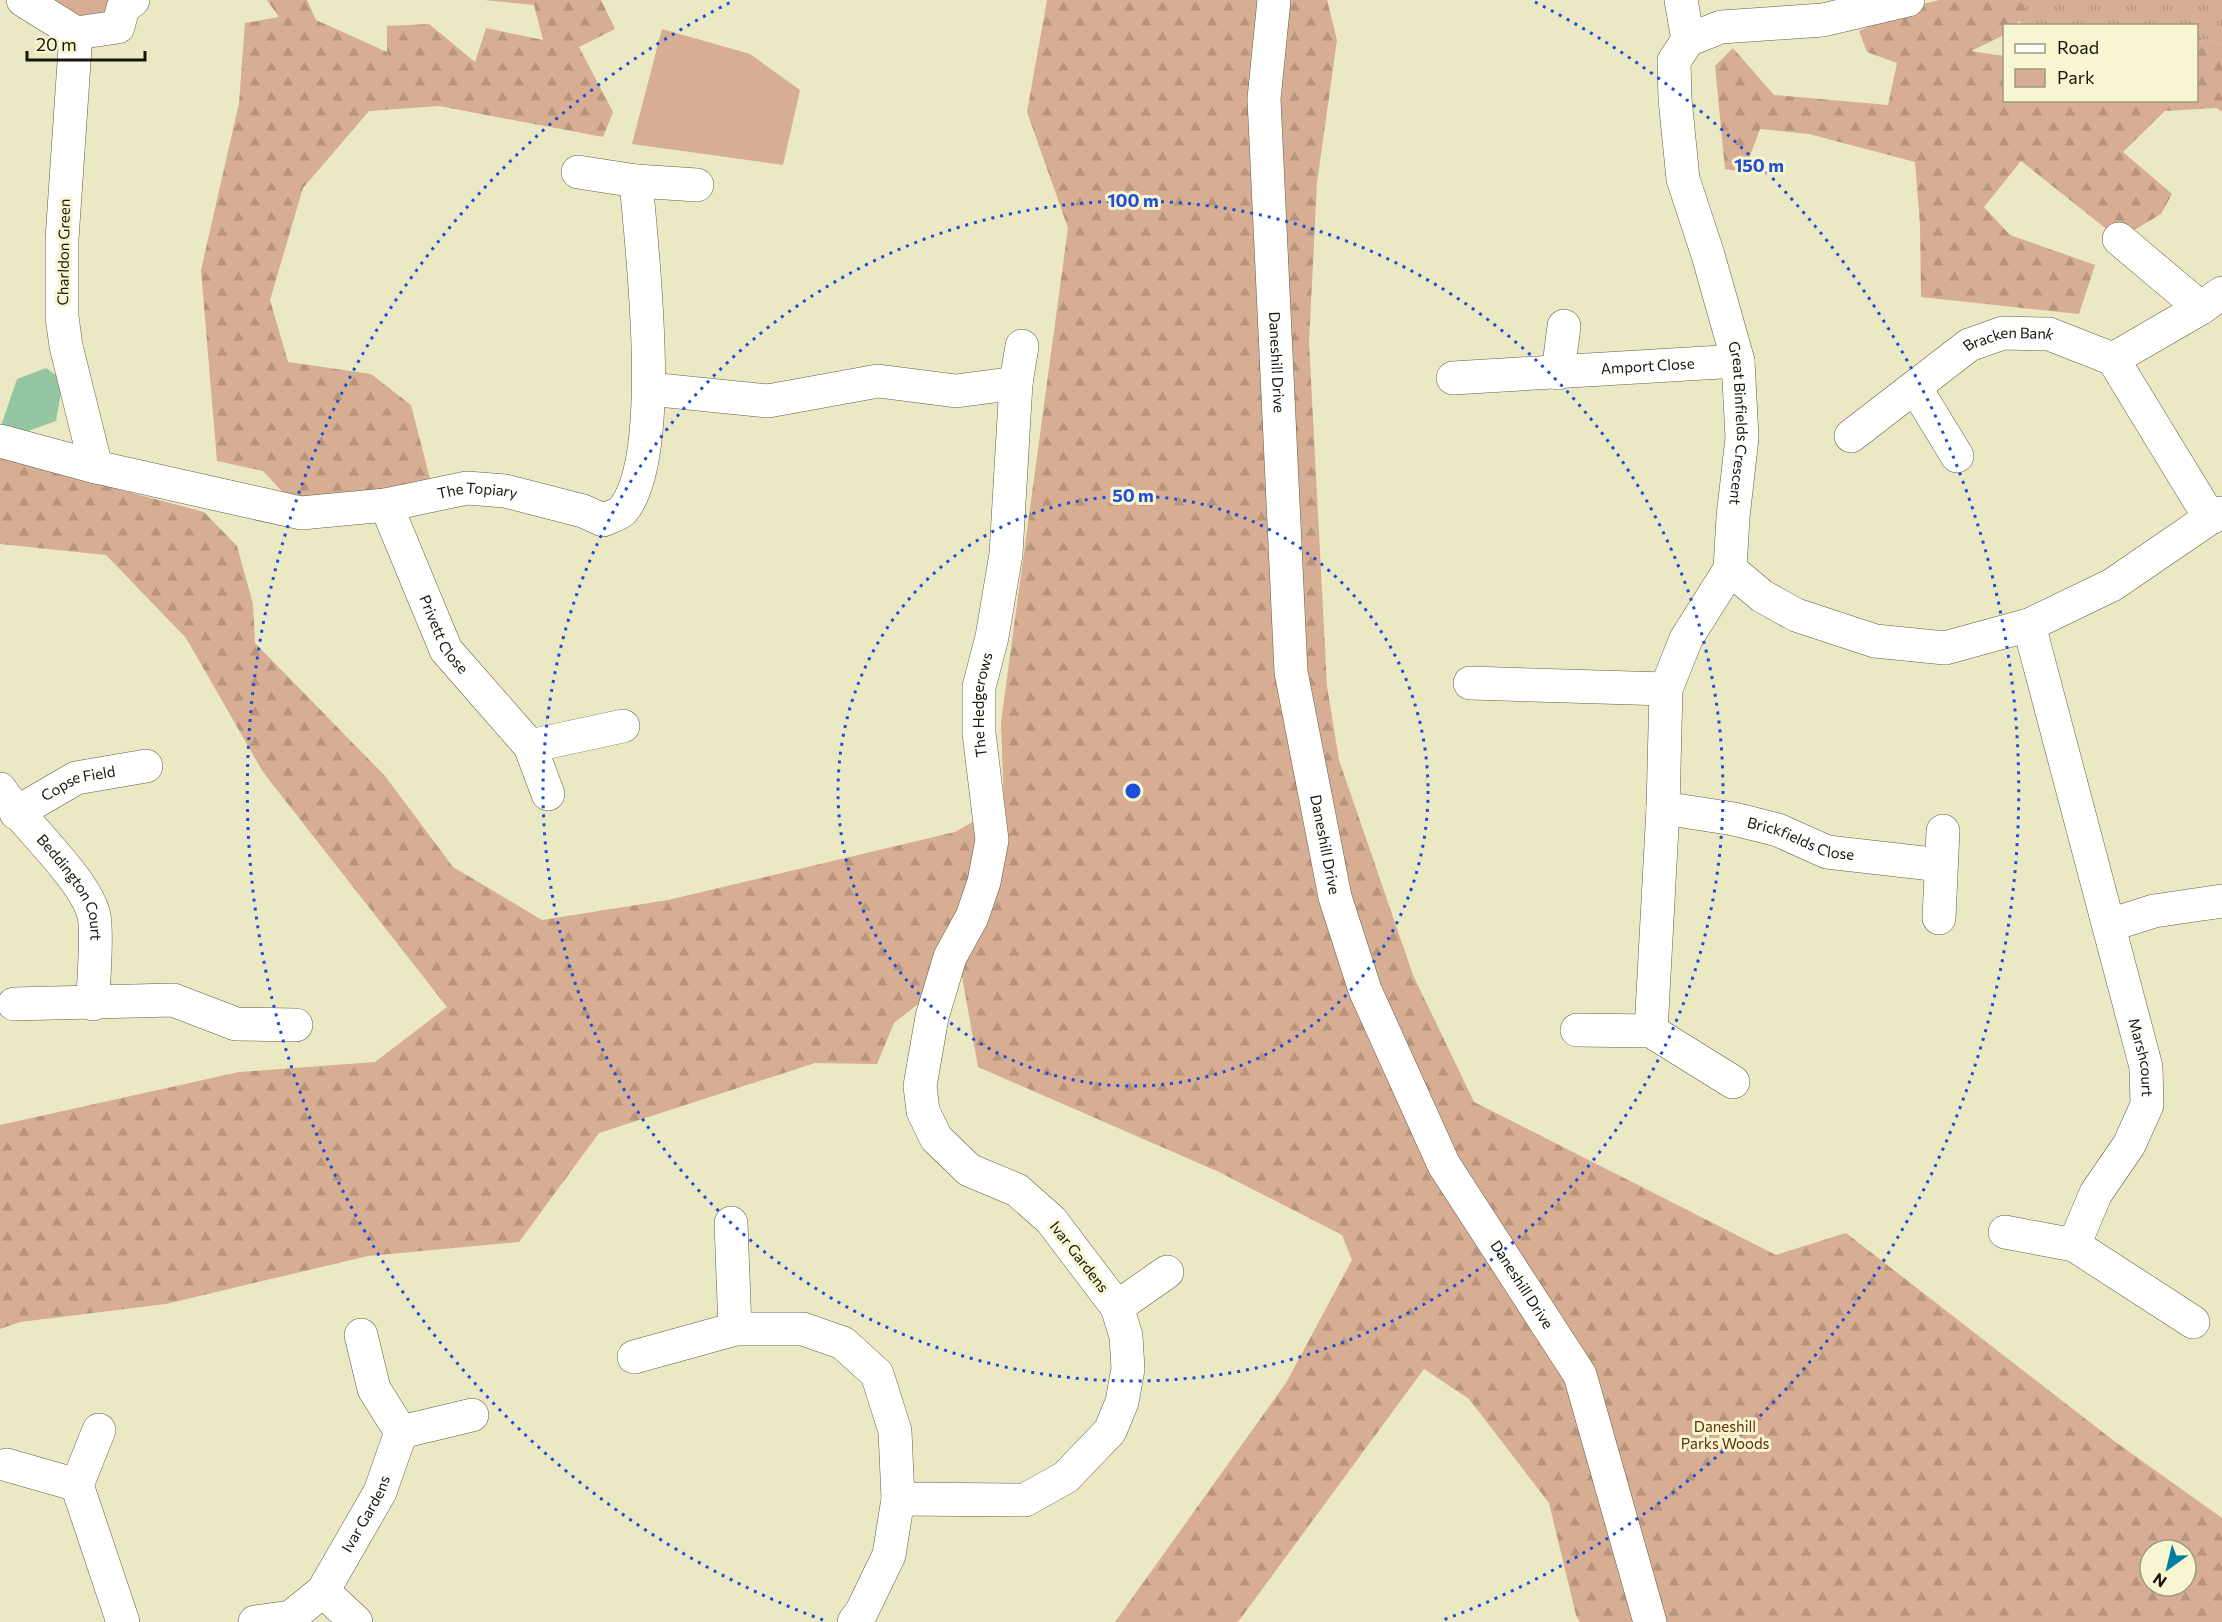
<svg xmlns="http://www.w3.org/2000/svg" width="2222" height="1622" font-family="Commissioner,sans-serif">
  <defs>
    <pattern id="grass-tufts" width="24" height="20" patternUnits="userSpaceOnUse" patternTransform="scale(1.5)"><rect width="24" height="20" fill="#d7ad93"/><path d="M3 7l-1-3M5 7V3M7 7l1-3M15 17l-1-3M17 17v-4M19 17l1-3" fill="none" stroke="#b8947d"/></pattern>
    <pattern id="forest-firs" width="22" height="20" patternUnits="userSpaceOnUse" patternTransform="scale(1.5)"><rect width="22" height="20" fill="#d7ad93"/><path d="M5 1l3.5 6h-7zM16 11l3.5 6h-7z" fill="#b8947d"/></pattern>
  </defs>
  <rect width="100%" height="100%" fill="#ebe8c4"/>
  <path fill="url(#grass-tufts)" d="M 2010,0 L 2222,0 L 2222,45 L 2206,39 L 2197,42 L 2196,26 L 2021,25 Z"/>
  <g fill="url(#forest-firs)" fill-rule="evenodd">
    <path d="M 267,0 L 307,0 L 316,20 L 387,52 L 387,26 L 429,24 L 475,62 L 486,28 L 543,40 L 534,5 L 484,0 L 601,0 L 615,29 L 579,47 L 613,112 L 603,137 L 439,106 L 369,111 L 303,188 L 270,300 L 288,362 L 371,374 L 411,405 L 437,506 L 291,501 L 263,471 L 217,461 L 201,270 L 239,103 L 245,23 L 279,17 Z"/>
    <path d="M 1047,0 L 1327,0 L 1337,40 L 1317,183 L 1309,342 L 1327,686 L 1339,760 L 1413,975 L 1474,1102 L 1776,1255 L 1846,1233 L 2114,1441 L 2222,1518 L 2222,1622 L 1580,1622 L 1576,1615 L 1549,1503 L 1469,1399 L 1424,1369 L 1238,1622 L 1115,1622 L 1286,1383 L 1352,1260 L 1342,1235 L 1219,1172 L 978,1067 L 961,970 L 894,1023 L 877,1064 L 815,1063 L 599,1133 L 519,1242 L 368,1256 L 166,1304 L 20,1322 L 0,1329 L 0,1125 L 239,1072 L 375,1062 L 447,1007 L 263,772 L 186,638 L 106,555 L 0,544 L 0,458 L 204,512 L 237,546 L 253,604 L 255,643 L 385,776 L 453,867 L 542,920 L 668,900 L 955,832 L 1004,804 L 1001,722 L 1068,228 L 1027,112 ZM 2150,1550 L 2186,1550 L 2186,1586 L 2150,1586 Z"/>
    <path d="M 1939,0 L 2019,0 L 2026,10 L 2016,25 L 2004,26 L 2004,35 L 1971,51 L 2004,56 L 2004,100 L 2196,100 L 2197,42 L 2206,39 L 2222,45 L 2222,112 L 2217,108 L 2165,111 L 2123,152 L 2172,194 L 2161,214 L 2119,239 L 2021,161 L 1984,207 L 2010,235 L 2095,265 L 2079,314 L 1921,297 L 1920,224 L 1915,162 L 1809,134 L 1760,129 L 1744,172 L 1725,169 L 1715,66 L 1733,48 L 1774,95 L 1888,105 L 1897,63 L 1867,52 L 1859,31 L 1912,7 Z"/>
  </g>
  <g fill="#d7ad93">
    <path d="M 24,0 L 134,0 L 119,27 Z"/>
    <path d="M 662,29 L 750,54 L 800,90 L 783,165 L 632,144 Z"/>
  </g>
  <path fill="#94c6a2" d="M 46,368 L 63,380 L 56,421 L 23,433 L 1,426 L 17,379 Z"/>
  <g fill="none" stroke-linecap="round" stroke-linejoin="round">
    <g stroke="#625f40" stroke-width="34">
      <g id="minor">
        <path d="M 23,0 L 76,33 L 118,27 L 123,8 L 133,0"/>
        <path id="s1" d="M 1274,0 L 1264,99 L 1291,672 L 1335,897 L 1365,990 L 1444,1165 L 1580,1375 L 1650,1622"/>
        <path d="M 1681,0 L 1688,40"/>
        <path id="s2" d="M 1908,0 L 1823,20 L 1721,27 L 1688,40 L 1674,61 L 1675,99 L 1683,179 L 1708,255 L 1738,361 L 1742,438 L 1733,517 L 1730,569 L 1762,596 L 1796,615 L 1875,641 L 1945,648 L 2029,625 L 2112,585 L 2210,518 L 2222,513"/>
        <path d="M 76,33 L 62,239 L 62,317 L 66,346 L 96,467"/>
        <path d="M 578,172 L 636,181 L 697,185"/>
        <path d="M 2119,239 L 2201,308"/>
        <path d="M 2113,359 L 2210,518"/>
        <path d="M 1558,373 L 1564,326"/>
        <path id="s3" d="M 1453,378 L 1738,361"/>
        <path d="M 1915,387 L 1957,456"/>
        <path d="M 649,389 L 768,401 L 878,381 L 956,391 L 1016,383"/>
        <path id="s4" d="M 1851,436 L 1969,345 L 2003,333 L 2049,334 L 2113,359 L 2201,308 L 2222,293"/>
        <path id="s5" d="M 0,441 L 96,467 L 301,513 L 386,505 L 467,488 L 505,491 L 583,511 L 603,520 C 609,517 619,515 623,510 C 667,456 642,252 636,181"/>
        <path id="s6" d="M 386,505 L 446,650 L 530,746 L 548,794"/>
        <path id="s7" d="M 2029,625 L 2146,1067 L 2147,1105 L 2129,1145 L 2096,1193 L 2074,1245"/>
        <path d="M 1470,683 L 1666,689"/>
        <path d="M 530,746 L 623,726"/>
        <path id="s8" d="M 0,789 C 23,824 86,879 94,916 C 98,936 93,981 93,1004"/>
        <path id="s9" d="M 1663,808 L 1734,819 L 1778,830 L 1827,852 L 1941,865"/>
        <path id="s10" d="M 16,813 L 76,778 L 146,766"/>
        <path d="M 1939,918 L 1943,831"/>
        <path d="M 2110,925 L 2154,911 L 2222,901"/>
        <path d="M 14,1004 L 173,1000 L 236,1024 L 296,1025"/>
        <path d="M 1577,1030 L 1651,1031 L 1733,1082"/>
        <path d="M 1651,1031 L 1663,808 L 1666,689 L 1686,639 L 1730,569"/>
        <path d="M 731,1223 L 735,1329"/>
        <path d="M 2005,1232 L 2074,1245 L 2193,1322"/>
        <path d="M 1117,1307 L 1167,1272"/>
        <path d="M 361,1335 L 374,1389 L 401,1432 L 472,1415"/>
        <path d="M 634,1357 L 735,1329 L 803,1329 L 843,1343 L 877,1374 L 895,1431 L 898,1499 L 889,1555 L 862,1611 L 854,1622"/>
        <path d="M 7,1465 L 77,1485 L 99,1430"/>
        <path d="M 77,1485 L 123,1622"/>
        <path id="s11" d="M 898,1499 L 1025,1500 L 1066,1477 L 1110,1431 L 1122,1402 L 1128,1369 L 1126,1336 L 1117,1307 L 1051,1220 L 1017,1190 L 969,1170 L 936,1138 L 923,1111 L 920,1086 L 932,1017 L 950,957 L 972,917 L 984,882 L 992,840 L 979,733 L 979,687 L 992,637 L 1006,554 L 1016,383 L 1022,346"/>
        <path d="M 323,1591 L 356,1622"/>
        <path id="s12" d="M 255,1622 L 291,1617 L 323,1591 L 380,1492 L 401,1432"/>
      </g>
    </g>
    <use href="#minor" stroke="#fff" stroke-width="33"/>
  </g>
  <g fill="none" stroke="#1d4ed8" stroke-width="3" stroke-dasharray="3 6">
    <circle cx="1133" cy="791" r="295"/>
    <circle cx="1133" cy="791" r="590"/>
    <path d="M823 1620A885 885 0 0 1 731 2M1535 2A885 885 0 0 1 1443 1620"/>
  </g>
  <g text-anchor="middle" stroke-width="6" stroke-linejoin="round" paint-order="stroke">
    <g font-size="15" fill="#161509" stroke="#f8f5d1">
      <text transform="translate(64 252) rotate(-89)" y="5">Charldon Green</text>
      <text dy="5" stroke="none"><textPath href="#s4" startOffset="190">Bracken Bank</textPath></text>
      <text dy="5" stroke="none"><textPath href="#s1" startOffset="363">Daneshill Drive</textPath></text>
      <text dy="5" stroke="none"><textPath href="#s3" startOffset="195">Amport Close</textPath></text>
      <text dy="5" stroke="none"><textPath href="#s2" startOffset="621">Great Binfields Crescent</textPath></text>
      <text dy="5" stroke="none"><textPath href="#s5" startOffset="488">The Topiary</textPath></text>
      <text dy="5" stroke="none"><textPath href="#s6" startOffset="142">Privett Close</textPath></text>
      <text dy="5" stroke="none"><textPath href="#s11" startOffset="1068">The Hedgerows</textPath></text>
      <text dy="5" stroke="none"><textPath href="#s10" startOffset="70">Copse Field</textPath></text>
      <text dy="5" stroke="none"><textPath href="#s9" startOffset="142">Brickfields Close</textPath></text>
      <text dy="5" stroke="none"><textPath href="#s1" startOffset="849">Daneshill Drive</textPath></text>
      <text dy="5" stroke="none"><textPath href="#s8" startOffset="123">Beddington Court</textPath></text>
      <text dy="5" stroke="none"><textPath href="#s7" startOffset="447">Marshcourt</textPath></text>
      <text transform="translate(1079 1257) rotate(52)" y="5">Ivar Gardens</text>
      <text dy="5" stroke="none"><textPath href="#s1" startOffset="1335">Daneshill Drive</textPath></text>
      <text dy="5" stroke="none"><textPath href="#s12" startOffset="166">Ivar Gardens</textPath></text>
    </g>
    <g font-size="15" fill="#5f300b" stroke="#f8f5d1">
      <text x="1725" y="1432">Daneshill<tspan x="1725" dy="17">Parks Woods</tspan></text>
    </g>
  </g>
  <circle cx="1133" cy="791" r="9" fill="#1d4ed8" stroke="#f8f5d1" stroke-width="3"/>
  <g font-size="18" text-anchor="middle" font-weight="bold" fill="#1d4ed8" stroke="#f8f5d1" stroke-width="6" stroke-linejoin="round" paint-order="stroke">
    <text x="1759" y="172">150 m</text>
    <text x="1133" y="207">100 m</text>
    <text x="1133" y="502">50 m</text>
  </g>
  <rect x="2003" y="24" width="195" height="78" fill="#f8f5d1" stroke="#9e9b81" stroke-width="1.5"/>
  <rect x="2015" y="44" width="30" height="9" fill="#ffffff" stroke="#9e9b81" stroke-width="1.5"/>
  <text x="2057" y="54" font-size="18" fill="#161509">Road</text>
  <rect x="2015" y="69" width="30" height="18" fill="#d7ad93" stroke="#9e9b81" stroke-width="1.5"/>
  <text x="2057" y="84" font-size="18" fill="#161509">Park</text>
  <g transform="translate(2168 1568) rotate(214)"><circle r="28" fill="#f8f5d1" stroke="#9e9b81" stroke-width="1.5"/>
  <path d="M0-4.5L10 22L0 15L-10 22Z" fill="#007da3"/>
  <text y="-9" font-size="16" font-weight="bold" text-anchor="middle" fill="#161509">N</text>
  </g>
  <path d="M27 51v9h118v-9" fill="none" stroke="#161509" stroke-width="3"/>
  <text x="36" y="51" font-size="18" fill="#161509" stroke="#f8f5d1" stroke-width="4.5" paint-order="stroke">20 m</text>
</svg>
